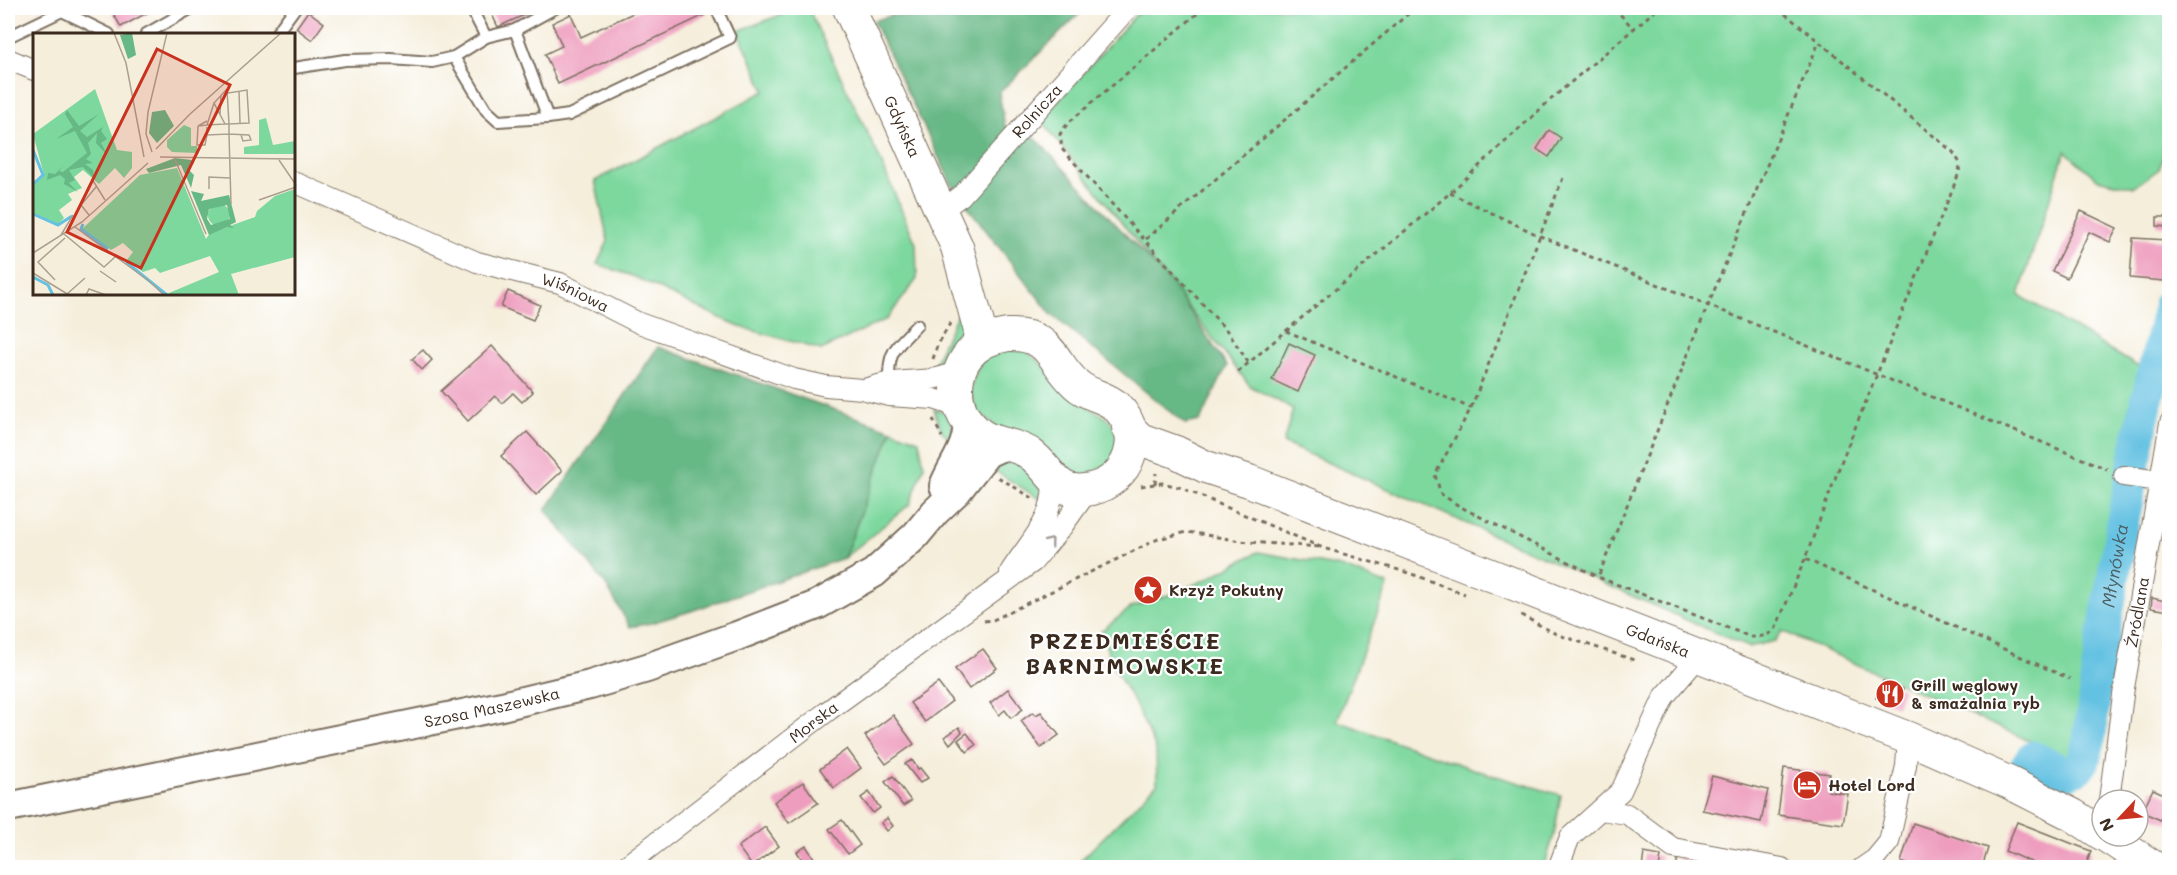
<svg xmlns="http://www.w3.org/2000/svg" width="2177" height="875" font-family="Mali,sans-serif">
  <rect width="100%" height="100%" fill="#fff"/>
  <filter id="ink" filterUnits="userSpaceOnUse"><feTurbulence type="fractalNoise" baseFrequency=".0167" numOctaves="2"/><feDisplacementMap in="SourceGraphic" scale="12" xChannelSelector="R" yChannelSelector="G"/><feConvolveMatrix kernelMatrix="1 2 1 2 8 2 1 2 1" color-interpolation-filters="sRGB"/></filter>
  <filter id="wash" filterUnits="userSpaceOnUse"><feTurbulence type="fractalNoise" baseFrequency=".008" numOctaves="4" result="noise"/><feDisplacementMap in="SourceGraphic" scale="24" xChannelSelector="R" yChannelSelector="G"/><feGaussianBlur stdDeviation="1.35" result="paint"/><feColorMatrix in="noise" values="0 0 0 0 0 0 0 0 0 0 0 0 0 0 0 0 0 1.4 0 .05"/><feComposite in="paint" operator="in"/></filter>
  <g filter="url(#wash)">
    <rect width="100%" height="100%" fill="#f5eedb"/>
    <g fill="#7dd89e" stroke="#5c815e" stroke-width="1.5">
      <path d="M 799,8 L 808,8 L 879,157 L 916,244 L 917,279 L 887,319 L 821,350 L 737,326 L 635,277 L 597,264 L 608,241 L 595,181 L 765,91 L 738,31 Z"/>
      <path d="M 1142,8 L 2169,8 L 2169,137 L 2159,169 L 2134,187 L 2097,179 L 2065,151 L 2019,295 L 2142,369 L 2076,750 L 2068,758 L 1782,631 L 1775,641 L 1748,647 L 1283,443 L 1293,409 L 1250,386 L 1041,120 Z"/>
      <path d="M 959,309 L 973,326 L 950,361 L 934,370 C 938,347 952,330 959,309 Z"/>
      <path d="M 1000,349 L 1026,350 L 1092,409 L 1110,420 L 1118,439 L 1110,465 L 1080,478 L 1000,430 L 977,412 L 970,389 L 979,363 Z"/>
      <path d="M 934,409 L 945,412 L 953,425 L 954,445 L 941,430 Z"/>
      <path d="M 892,430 L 919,440 L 924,466 L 910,504 L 844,558 Z"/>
      <path d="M 1018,458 L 1041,488 L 1041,500 L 984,464 Z"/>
      <path d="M 1258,552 L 1341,567 L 1388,585 L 1337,721 L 1479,771 L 1561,795 L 1554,835 L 1544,867 L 1073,868 L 1157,784 L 1156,749 L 1134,702 L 1112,665 L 1101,631 L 1132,607 L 1171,594 L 1205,580 Z"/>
    </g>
    <g fill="#66b885" stroke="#507152" stroke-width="1.5">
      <path d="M 933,8 L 983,8 L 1009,11 L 1010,8 L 1085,8 L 999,93 L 1005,127 L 1034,137 L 1171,283 L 1227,366 L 1200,421 L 1185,424 L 1051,314 L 954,189 L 873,21 L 893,15 L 919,18 Z"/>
      <path d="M 658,347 L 892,430 L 844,558 L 691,611 L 651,623 L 630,627 L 606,585 L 546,510 Z"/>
    </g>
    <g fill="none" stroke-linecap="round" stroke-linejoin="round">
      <path stroke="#64c1e2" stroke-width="33" id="s1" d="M 2027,765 L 2033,757 L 2066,773 L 2077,769 L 2083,763 L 2089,741 L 2098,668 L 2123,520 L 2145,408 L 2170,304"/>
    </g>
    <g id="blocks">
      <g fill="#ee9dbe">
        <path d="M 110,8 L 156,8 L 121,27 Z"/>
        <path d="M 489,8 L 539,8 L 498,27 Z"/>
        <path d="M 644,8 L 704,8 L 707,14 L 558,84 L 545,54 L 562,46 L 552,23 L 571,14 L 581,37 Z"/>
        <path d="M 308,11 L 324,23 L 312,40 L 296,28 Z"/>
        <path d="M 1549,130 L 1561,138 L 1549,157 L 1537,149 Z"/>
        <path d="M 2081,211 L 2117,228 L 2110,242 L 2089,232 L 2067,278 L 2052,271 Z"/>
        <path d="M 2157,217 L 2169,217 L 2168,227 L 2157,226 Z"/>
        <path d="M 2133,238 L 2167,240 L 2164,281 L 2130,278 Z"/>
        <path d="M 508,291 L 540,305 L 533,320 L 501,307 Z"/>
        <path d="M 1289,343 L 1315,355 L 1298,392 L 1272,380 Z"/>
        <path d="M 492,346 L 533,392 L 522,402 L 513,393 L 502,403 L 495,396 L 468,421 L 441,391 Z"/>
        <path d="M 423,350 L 432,360 L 422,370 L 412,359 Z"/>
        <path d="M 527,432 L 562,471 L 536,495 L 501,456 Z"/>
        <path d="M 2152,598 L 2170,602 L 2168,611 L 2151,608 Z"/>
        <path d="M 983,649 L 997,668 L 969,689 L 955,669 Z"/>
        <path d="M 1883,681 L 1903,689 L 1897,706 L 1876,698 Z"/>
        <path d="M 938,683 L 952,701 L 925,722 L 910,703 Z"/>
        <path d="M 1008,689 L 1023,709 L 1011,718 L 1005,710 L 999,715 L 990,703 Z"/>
        <path d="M 1033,712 L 1036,715 L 1041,712 L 1059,735 L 1041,748 L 1021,721 Z"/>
        <path d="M 893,715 L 914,744 L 886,764 L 865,736 Z"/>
        <path d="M 959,727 L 962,732 L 950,744 L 945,737 Z"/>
        <path d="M 967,733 L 976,745 L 967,752 L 958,740 Z"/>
        <path d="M 847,749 L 861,768 L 834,788 L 820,769 Z"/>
        <path d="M 912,760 L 918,769 L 920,768 L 928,778 L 920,783 L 905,764 Z"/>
        <path d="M 1784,768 L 1830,774 L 1828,791 L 1848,794 L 1843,824 L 1778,815 Z"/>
        <path d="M 893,776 L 911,801 L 903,806 L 885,782 Z"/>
        <path d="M 1712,776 L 1768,790 L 1761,822 L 1702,810 Z"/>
        <path d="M 803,782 L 818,803 L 789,823 L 774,802 Z"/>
        <path d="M 2153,789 L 2170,797 L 2170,824 L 2142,812 Z"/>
        <path d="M 869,792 L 880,808 L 873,813 L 861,798 Z"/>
        <path d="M 887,818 L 893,826 L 887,831 L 881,823 Z"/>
        <path d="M 842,820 L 860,845 L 848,854 L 829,829 Z"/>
        <path d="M 2017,822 L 2091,851 L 2085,868 L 2045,868 L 2005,851 Z"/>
        <path d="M 1913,823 L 1988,848 L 1982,868 L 1917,868 L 1901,862 Z"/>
        <path d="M 765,827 L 779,846 L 752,866 L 738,847 Z"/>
        <path d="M 806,846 L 816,861 L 815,862 L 818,868 L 808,868 L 797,852 Z"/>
        <path d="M 1644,853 L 1661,856 L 1659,868 L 1642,868 Z"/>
        <path d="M 1678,857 L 1719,864 L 1718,868 L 1676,868 Z"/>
      </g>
    </g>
  </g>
  <g filter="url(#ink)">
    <use href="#blocks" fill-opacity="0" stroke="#7c6f60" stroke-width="1.5"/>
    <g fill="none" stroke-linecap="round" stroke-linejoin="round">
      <g stroke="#7c6f60" stroke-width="14">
        <g id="lane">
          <path d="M 515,30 L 555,8"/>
          <path d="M 146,34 L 192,8"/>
          <path d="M 276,34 L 295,8"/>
          <path d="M 8,37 L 62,11 L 109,34"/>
          <path d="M 454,57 L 486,110 L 498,121 L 548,118 L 515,30 L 486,37"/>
          <path d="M 294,68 L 345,60 L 391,59 L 432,62 L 454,57 L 486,37 L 471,8"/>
          <path d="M 548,118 L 569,115 L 730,38 L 716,8"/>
          <path d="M 889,387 C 888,350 893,351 917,325"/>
        </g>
      </g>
      <g stroke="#7c6f60" stroke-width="22">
        <g id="street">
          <path d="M 8,59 L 34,70"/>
          <path id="s2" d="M 294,182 L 477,262 L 560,283 L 639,323 L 794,379 L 826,386 L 862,389 L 889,396 L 934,399 L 949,404 L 962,414"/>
          <path id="s3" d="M 940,211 L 961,196 L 1128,8"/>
          <path d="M 864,389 C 872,387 880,384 888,383 C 912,378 941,384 961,367"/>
          <path d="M 2124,476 L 2159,481"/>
          <path d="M 1010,572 C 1028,543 1057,517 1052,479"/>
          <path id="s4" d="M 2109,800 L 2124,688 L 2170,423"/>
          <path d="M 1601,810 L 1627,814 L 1673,848 L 1782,868"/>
          <path id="s5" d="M 623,868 L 829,710 L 1033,562 L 1062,527 L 1082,499 L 1096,488"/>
          <path d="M 1558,868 L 1570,837 L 1621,791 L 1664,697 L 1689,668 L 1694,656"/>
          <path d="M 1862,868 L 1875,859 L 1889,842 L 1906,766 L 1908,738"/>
        </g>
      </g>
      <g stroke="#7c6f60" stroke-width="32">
        <g id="secondary">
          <path d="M 944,486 C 952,465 970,445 967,422"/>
          <path id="s6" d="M 8,807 L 502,706 L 590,685 L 647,668 L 737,636 L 817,605 L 874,573 L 915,536 L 935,512 L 957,491 L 987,453 L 1007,444"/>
        </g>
      </g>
      <g stroke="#7c6f60" stroke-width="34">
        <g id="primary">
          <path id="s7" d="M 849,8 L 957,247 L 980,331 L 978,346"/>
          <path d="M 1008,335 C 1052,333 1051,362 1077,385 C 1089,396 1106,396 1117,407 C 1146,436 1129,481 1091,489 C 1054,497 1053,469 1029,453 C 1011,442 990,445 975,430 C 950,408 951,366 978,346 C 987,339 997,337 1008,335 Z"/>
          <path id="s8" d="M 1128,427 L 1140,439 L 1176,452 L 1206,467 L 1249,481 L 1442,556 L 1908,738 L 2010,783 L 2073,815 L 2102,834"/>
          <path d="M 2106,836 L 2155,868"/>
        </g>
      </g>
      <g stroke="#7c6f60" stroke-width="3" stroke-dasharray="4.5 4.5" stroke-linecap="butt">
        <path d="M 1204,8 L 1068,123 L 1060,134 L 1062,149 L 1228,332 L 1248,362"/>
        <path d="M 1614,8 L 1634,29"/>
        <path d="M 1778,8 L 1953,152 L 1960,163 L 1959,173 L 1842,460 L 1805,559 L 2070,679"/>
        <path d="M 1563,178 L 1471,408 L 1435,475 L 1441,494 L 1459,506 L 1598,577"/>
        <path d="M 1450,193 L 1540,236 L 2107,469"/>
        <path d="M 1146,239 L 1415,8"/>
        <path d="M 1286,331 L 1450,193 L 1549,101 L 1658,8"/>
        <path d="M 933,359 L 937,346 L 952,320"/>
        <path d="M 1238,372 L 1286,331 L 1471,408"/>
        <path d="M 933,419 L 942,437"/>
        <path d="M 998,477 L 1034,499"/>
        <path d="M 1155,484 L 1156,473"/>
        <path d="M 1141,486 L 1162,483 L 1179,487 L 1323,548 L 1409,573 L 1465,594"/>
        <path d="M 1805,559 L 1775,630 C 1767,636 1761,637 1751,637 L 1598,577 L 1708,305 L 1819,42"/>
        <path d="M 1521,615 L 1556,634 L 1634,660"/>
        <path d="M 984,621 L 993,620 L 1158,539 L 1187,532 L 1248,542 L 1320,547"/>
      </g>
      <use href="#lane" stroke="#fff" stroke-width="10"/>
      <use href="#street" stroke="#fff" stroke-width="20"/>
      <use href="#secondary" stroke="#fff" stroke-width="28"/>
      <use href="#primary" stroke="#fff" stroke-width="32"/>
    </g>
    <defs><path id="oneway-chevron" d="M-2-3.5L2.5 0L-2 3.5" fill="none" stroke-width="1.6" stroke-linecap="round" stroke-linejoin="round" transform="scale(1.5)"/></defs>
    <use stroke="#a79f9a" href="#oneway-chevron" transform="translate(1050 542) rotate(-51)"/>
  </g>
  <defs>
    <g id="sight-disc" transform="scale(1.5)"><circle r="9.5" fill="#c8321e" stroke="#fff"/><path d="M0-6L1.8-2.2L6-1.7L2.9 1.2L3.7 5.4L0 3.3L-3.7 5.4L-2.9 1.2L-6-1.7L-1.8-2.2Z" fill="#fff"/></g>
    <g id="restaurant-disc" transform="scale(1.5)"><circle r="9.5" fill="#c8321e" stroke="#fff"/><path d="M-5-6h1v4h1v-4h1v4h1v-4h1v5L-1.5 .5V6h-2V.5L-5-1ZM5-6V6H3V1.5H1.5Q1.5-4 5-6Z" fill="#fff"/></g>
    <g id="hotel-disc" transform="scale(1.5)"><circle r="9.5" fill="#c8321e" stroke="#fff"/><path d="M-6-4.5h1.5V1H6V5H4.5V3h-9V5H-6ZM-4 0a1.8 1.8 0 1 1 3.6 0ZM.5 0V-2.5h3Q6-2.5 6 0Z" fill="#fff"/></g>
  </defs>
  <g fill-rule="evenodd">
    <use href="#sight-disc" x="1148" y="590"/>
    <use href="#restaurant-disc" x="1890" y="694"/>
    <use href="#hotel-disc" x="1807" y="785"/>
  </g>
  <g text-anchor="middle" stroke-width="4.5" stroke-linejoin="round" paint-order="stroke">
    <g font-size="16" fill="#3b2a1e" stroke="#fff">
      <text dy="6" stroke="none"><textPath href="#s3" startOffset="140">Rolnicza</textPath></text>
      <text dy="6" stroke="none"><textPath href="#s7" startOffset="130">Gdyńska</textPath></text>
      <text dy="6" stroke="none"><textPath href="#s2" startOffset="303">Wiśniowa</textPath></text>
      <text dy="6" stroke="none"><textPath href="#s4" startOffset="190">Źródlana</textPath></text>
      <text dy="6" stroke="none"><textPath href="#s8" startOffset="573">Gdańska</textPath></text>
      <text dy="6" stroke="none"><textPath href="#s6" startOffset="494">Szosa Maszewska</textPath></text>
      <text dy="6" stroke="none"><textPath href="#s5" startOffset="240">Morska</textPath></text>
    </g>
    <g font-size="16" font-weight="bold" fill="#3b2a1e" stroke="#fff" text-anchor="start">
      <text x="1169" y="596">Krzyż Pokutny</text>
      <text x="1911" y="691">Grill węglowy<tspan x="1911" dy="18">&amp; smażalnia ryb</tspan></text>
      <text x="1828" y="791">Hotel Lord</text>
    </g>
    <g font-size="18" font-style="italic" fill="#495f63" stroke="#fff">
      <text dy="6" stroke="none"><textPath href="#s1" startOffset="267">Młynówka</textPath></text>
    </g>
    <g font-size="22" font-weight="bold" letter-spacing="1.5" fill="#3b2a1e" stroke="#fff">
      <text x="1125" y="649">PRZEDMIEŚCIE<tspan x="1125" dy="25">BARNIMOWSKIE</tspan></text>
    </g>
  </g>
  <g transform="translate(33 33)">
    <rect width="262" height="262" fill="#f5eedb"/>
    <path d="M 62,56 L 84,117 L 99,119 L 99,135 L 91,145 L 82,135 L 66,151 L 50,137 L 41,144 L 49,155 L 35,161 L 39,167 L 26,177 L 31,185 L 25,191 L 0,180 L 0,151 L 11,142 L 0,101 ZM 233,85 L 240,112 L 262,108 L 262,121 L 211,121 L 211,114 L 226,112 L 226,87 ZM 151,92 L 158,95 L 158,113 L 164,113 L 164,120 L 139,119 L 134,114 L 134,107 ZM 144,135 L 173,206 L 177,200 L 222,184 L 224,178 L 242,163 L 262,156 L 262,224 L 198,241 L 206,262 L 137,262 L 136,260 L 186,239 L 177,223 L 127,240 L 122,235 L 110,239 L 94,227 L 100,219 L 90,210 L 78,217 L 49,196 L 107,142 ZM175 182a11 11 0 1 1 22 0a11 11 0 1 1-22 0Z" fill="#7dd89e"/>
    <path d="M 99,0 L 103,22 L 95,26 L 87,2 ZM 34,77 L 46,93 L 66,81 L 47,98 L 54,104 L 70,94 L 68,98 L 74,106 L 68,110 L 75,123 L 63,110 L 64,100 L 55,110 L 58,121 L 53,126 L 60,130 L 52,131 L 60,137 L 61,145 L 50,134 L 36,137 L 42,147 L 36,150 L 45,159 L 31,151 L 32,146 L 27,142 L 14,147 L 15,140 L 22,141 L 31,132 L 26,138 L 30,139 L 54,120 L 42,98 L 23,106 L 40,94 L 32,81 ZM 132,77 L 141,93 L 124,110 L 116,100 L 119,79 ZM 142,125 L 159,127 L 155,136 L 161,142 L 158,155 L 148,132 L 116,140 L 113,136 ZM 158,158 L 171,161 L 168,168 L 196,162 L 203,189 L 197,192 L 201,195 L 194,194 L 176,202 ZM 194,172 L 197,186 L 178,192 L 174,186 L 176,176 Z" fill="#66b885" fill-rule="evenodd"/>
    <path fill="none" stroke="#64c1e2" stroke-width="3" d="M 0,117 L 10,142 L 0,151M 0,181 L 25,192 L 39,183M 50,191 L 48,196 L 75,216M 93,229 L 134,262M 0,244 L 15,252 L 20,262"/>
    <path fill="none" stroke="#aba08f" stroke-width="1.5" d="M 81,0 L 93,30 L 111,124M 194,56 L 181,70 L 192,91 L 196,91 L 196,101 L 216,102 L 218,107 L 210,108 L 208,102M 194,57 L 196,91 L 216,90 L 214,57 L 195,60M 206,58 L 207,90M 181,70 L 174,92 L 192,91M 187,82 L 188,62M 174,88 L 165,93 L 174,92M 165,93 L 164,112 L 172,112 L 174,102M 174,94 L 174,102 L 196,101 L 198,171M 123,116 L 156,82 L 248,0M 119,119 L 113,101 L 115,79 L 134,0M 127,124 L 263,126M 141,124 L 173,201M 246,127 L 263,152M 59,146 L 72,167M 176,156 L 176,144 L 197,145M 226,167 L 263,154M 56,182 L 48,172 L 63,154M 42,194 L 116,248 L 131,262M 31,201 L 71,234 L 82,224M 28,202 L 40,182M 0,220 L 49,189 L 115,130M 67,238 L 83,249M 0,240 L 36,262M 22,247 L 5,229 L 32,205M 34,261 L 52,245M 53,262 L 56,256 L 73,262"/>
    <path fill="#c8321e" fill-opacity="0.15" stroke="#c8321e" stroke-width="3" d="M 124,16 L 197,52 L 108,235 L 34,199 Z"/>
    <rect width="262" height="262" fill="none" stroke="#3b2a1e" stroke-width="3"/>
  </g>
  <rect width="2177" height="875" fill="none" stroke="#fff" stroke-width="30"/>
  <g transform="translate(2120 818) rotate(244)"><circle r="28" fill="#ffffff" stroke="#b1aaa5" stroke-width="1.5"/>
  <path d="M0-4.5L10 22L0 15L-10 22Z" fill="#c8321e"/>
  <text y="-9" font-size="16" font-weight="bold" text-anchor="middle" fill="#3b2a1e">N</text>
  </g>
</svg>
